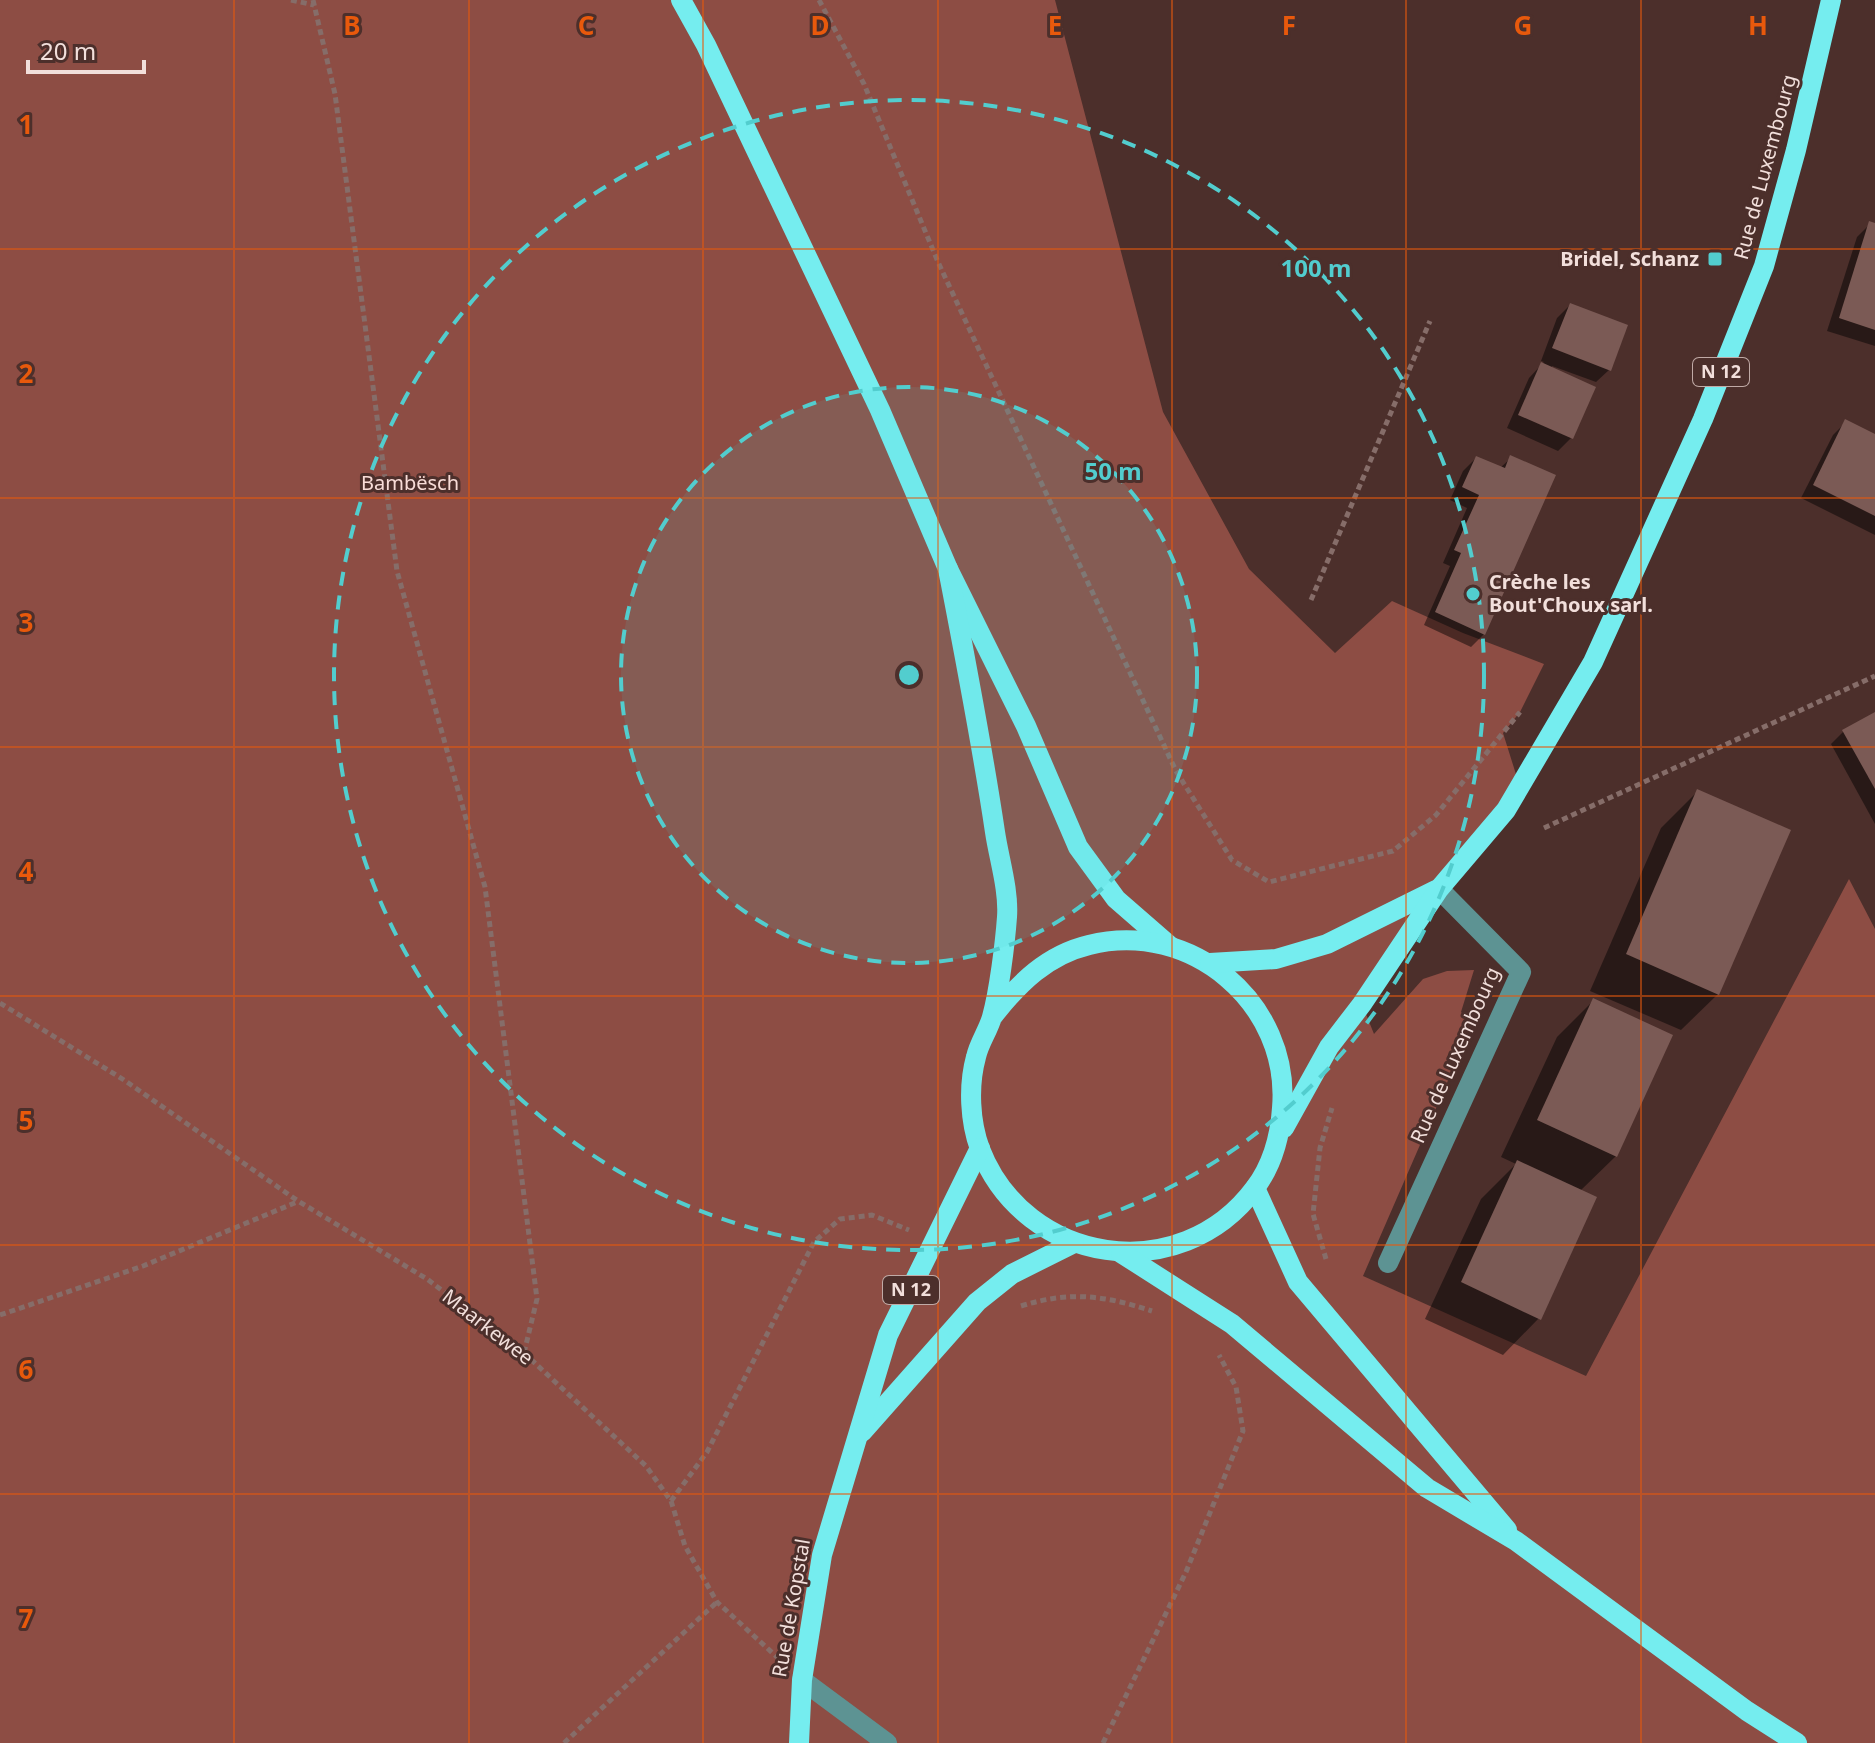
<svg xmlns="http://www.w3.org/2000/svg" width="1875" height="1743" font-family="'Noto Sans',sans-serif">
  <rect width="100%" height="100%" fill="#4c2f2b"/>
  <path fill="#8d4d44" d="M 0,0 L 1055,0 L 1163,412 L 1249,569 L 1335,653 L 1392,601 L 1463,633 L 1544,664 L 1520,712 L 1503,733 L 1520,787 L 1362,1004 L 1374,1034 L 1423,979 L 1447,971 L 1474,970 L 1461,1012 L 1473,1023 L 1363,1276 L 1586,1376 L 1849,879 L 1875,929 L 1875,1743 L 0,1743 Z"/>
  <g fill="#0007">
    <path d="M 1870,224 L 1875,225 L 1875,346 L 1827,331 L 1857,237 Z"/>
    <path d="M 1570,305 L 1609,370 L 1596,382 L 1552,366 L 1551,369 L 1571,438 L 1558,451 L 1507,428 L 1529,378 L 1544,362 L 1541,361 L 1557,318 Z"/>
    <path d="M 1846,422 L 1875,436 L 1875,535 L 1801,498 L 1833,435 Z"/>
    <path d="M 1476,458 L 1500,468 L 1511,458 L 1484,634 L 1471,647 L 1424,625 L 1450,566 L 1443,563 L 1467,508 L 1450,500 L 1463,471 Z"/>
    <path d="M 1875,714 L 1875,824 L 1831,744 L 1843,732 Z"/>
    <path d="M 1698,791 L 1718,994 L 1681,1030 L 1590,991 L 1661,828 Z"/>
    <path d="M 1594,1000 L 1616,1156 L 1580,1191 L 1539,1318 L 1503,1355 L 1425,1319 L 1481,1199 L 1516,1164 L 1501,1157 L 1557,1037 Z"/>
  </g>
  <g fill="#7b5a55">
    <path d="M 1869,221 L 1875,223 L 1875,330 L 1839,318 Z"/>
    <path d="M 1570,303 L 1628,325 L 1611,371 L 1552,348 Z"/>
    <path d="M 1541,362 L 1596,387 L 1573,439 L 1518,415 Z"/>
    <path d="M 1845,419 L 1875,434 L 1875,516 L 1813,485 Z"/>
    <path d="M 1510,455 L 1556,475 L 1485,635 L 1435,612 L 1461,553 L 1454,550 L 1479,495 L 1462,487 L 1476,456 L 1505,468 Z"/>
    <path d="M 1875,712 L 1875,789 L 1842,730 Z"/>
    <path d="M 1697,789 L 1791,830 L 1719,995 L 1626,954 Z"/>
    <path d="M 1593,998 L 1673,1035 L 1617,1157 L 1537,1120 Z"/>
    <path d="M 1517,1160 L 1597,1197 L 1541,1320 L 1461,1282 Z"/>
  </g>
  <g fill="none" stroke-linecap="round" stroke-linejoin="round">
    <g stroke="#866d69" stroke-width="5" stroke-dasharray="6 4" stroke-linecap="butt">
      <path d="M 291,0 L 314,5"/>
      <path d="M 313,0 L 335,94 L 397,571 L 485,887 L 537,1299 L 524,1353"/>
      <path d="M 819,0 L 864,84 L 938,262 L 1176,771 L 1232,860 L 1269,882 L 1393,851 L 1436,815 L 1520,712"/>
      <path d="M 1311,600 L 1430,321"/>
      <path d="M 1544,828 L 1875,676"/>
      <path d="M 0,1003 L 124,1080 L 298,1201 L 427,1279 L 524,1353 L 646,1466 L 671,1501 L 685,1546 L 717,1602 L 778,1658"/>
      <path d="M 1326,1259 L 1313,1214 L 1320,1148 L 1332,1108"/>
      <path d="M 1021,1306 C 1070,1291 1103,1295 1152,1311"/>
      <path d="M 0,1315 L 143,1266 L 297,1202"/>
      <path d="M 671,1501 L 707,1452 L 814,1242 L 840,1219 L 872,1215 L 909,1230"/>
      <path d="M 564,1743 L 717,1602"/>
      <path d="M 1103,1743 L 1186,1572 L 1243,1431 L 1236,1387 L 1219,1355"/>
    </g>
    <g stroke="#5d9393" stroke-width="20">
      <path d="M 1388,1263 L 1521,972 L 1439,889"/>
      <path d="M 802,1680 L 887,1743"/>
    </g>
    <g stroke="#75edef" stroke-width="20">
      <path d="M 681,0 L 706,45 L 880,410 L 948,569 L 1026,726 L 1078,847 L 1116,899 L 1170,946"/>
      <path d="M 948,569 C 965,657 982,744 995,832 C 999,859 1009,890 1007,917 C 1005,944 999,992 992,1017 C 988,1031 979,1043 976,1057 C 968,1086 970,1122 980,1149 C 1025,1265 1180,1289 1255,1188 C 1273,1164 1280,1137 1282,1108 C 1291,1004 1191,919 1089,945 C 1047,955 1019,983 993,1016"/>
      <path d="M 1210,963 L 1276,959 L 1327,944 L 1436,890"/>
      <path d="M 1284,1128 L 1329,1047 L 1362,1004 L 1439,889 L 1506,810 L 1593,662 L 1703,419 L 1764,266 L 1796,150 L 1831,0"/>
      <path d="M 1255,1188 L 1298,1282 L 1507,1530"/>
      <path d="M 1121,1253 L 1232,1324 L 1427,1488 L 1516,1541 L 1747,1711 L 1797,1743"/>
      <path d="M 862,1432 L 977,1302 L 1012,1274 L 1074,1243"/>
      <path d="M 799,1743 L 802,1680 L 822,1555 L 888,1335 L 980,1148"/>
    </g>
  </g>
  <path fill="none" stroke="#e8590c" stroke-width="2" stroke-opacity="0.55" d="M 234,0 L 234,1743M 469,0 L 469,1743M 703,0 L 703,1743M 938,0 L 938,1743M 1172,0 L 1172,1743M 1406,0 L 1406,1743M 1641,0 L 1641,1743M 0,249 L 1875,249M 0,498 L 1875,498M 0,747 L 1875,747M 0,996 L 1875,996M 0,1245 L 1875,1245M 0,1494 L 1875,1494"/>
  <circle cx="909" cy="675" r="288" fill="#52cdce" fill-opacity=".12"/>
  <g fill="none" stroke="#52cdce" stroke-width="4" stroke-dasharray="14 10">
    <circle cx="909" cy="675" r="288"/>
    <circle cx="909" cy="675" r="575"/>
  </g>
  <g fill="#52cdce" stroke="#4c2f2b" stroke-width="3">
    <rect x="1707" y="251" width="16" height="16" rx="4"/>
    <circle cx="1473" cy="594" r="8"/>
  </g>
  <g text-anchor="middle" stroke-width="6" stroke-linejoin="round" paint-order="stroke">
    <g fill="#4c2f2b" stroke="#c0aaa6" stroke-width="2">
      <rect x="1693" y="358" width="56" height="28" rx="6"/>
      <rect x="883" y="1276" width="56" height="28" rx="6"/>
    </g>
    <g font-size="18" font-weight="bold" fill="#f2dfdb">
      <text x="1721" y="378">N 12</text>
      <text x="911" y="1296">N 12</text>
    </g>
    <g font-size="20" fill="#f2dfdb" stroke="#4c2f2b">
      <text transform="translate(1765 167) rotate(-75)" y="7">Rue de Luxembourg</text>
      <text transform="translate(1455 1055) rotate(-66)" y="7">Rue de Luxembourg</text>
      <text transform="translate(488 1327) rotate(38)" y="7">Maarkewee</text>
      <text transform="translate(791 1608) rotate(-80)" y="7">Rue de Kopstal</text>
    </g>
    <g font-size="20" font-weight="bold" fill="#f2dfdb" stroke="#4c2f2b" text-anchor="end">
      <text x="1699" y="266">Bridel, Schanz</text>
      <text x="1489" y="589" text-anchor="start">Crèche les<tspan x="1489" dy="23">Bout'Choux sarl.</tspan></text>
    </g>
    <g font-size="20" fill="#f8dcd7" stroke="#4c2f2b">
      <text x="410" y="490">Bambësch</text>
    </g>
  </g>
  <g font-size="26" text-anchor="middle" font-weight="bold" fill="#e8590c" stroke="#4c2f2b" stroke-width="6" stroke-linejoin="round" paint-order="stroke">
    <text x="352" y="35">B</text>
    <text x="586" y="35">C</text>
    <text x="820" y="35">D</text>
    <text x="1055" y="35">E</text>
    <text x="1289" y="35">F</text>
    <text x="1523" y="35">G</text>
    <text x="1758" y="35">H</text>
    <text x="26" y="134">1</text>
    <text x="26" y="383">2</text>
    <text x="26" y="632">3</text>
    <text x="26" y="881">4</text>
    <text x="26" y="1130">5</text>
    <text x="26" y="1379">6</text>
    <text x="26" y="1628">7</text>
  </g>
  <circle cx="909" cy="675" r="12" fill="#52cdce" stroke="#4c2f2b" stroke-width="4"/>
  <g font-size="24" text-anchor="middle" font-weight="bold" fill="#52cdce" stroke="#4c2f2b" stroke-width="6" stroke-linejoin="round" paint-order="stroke">
    <text x="1316" y="277">100 m</text>
    <text x="1113" y="480">50 m</text>
  </g>
  <path d="M28 60v12h116v-12" fill="none" stroke="#f2dfdb" stroke-width="4"/>
  <text x="40" y="60" font-size="24" fill="#f2dfdb" stroke="#4c2f2b" stroke-width="6" paint-order="stroke">20 m</text>
</svg>
